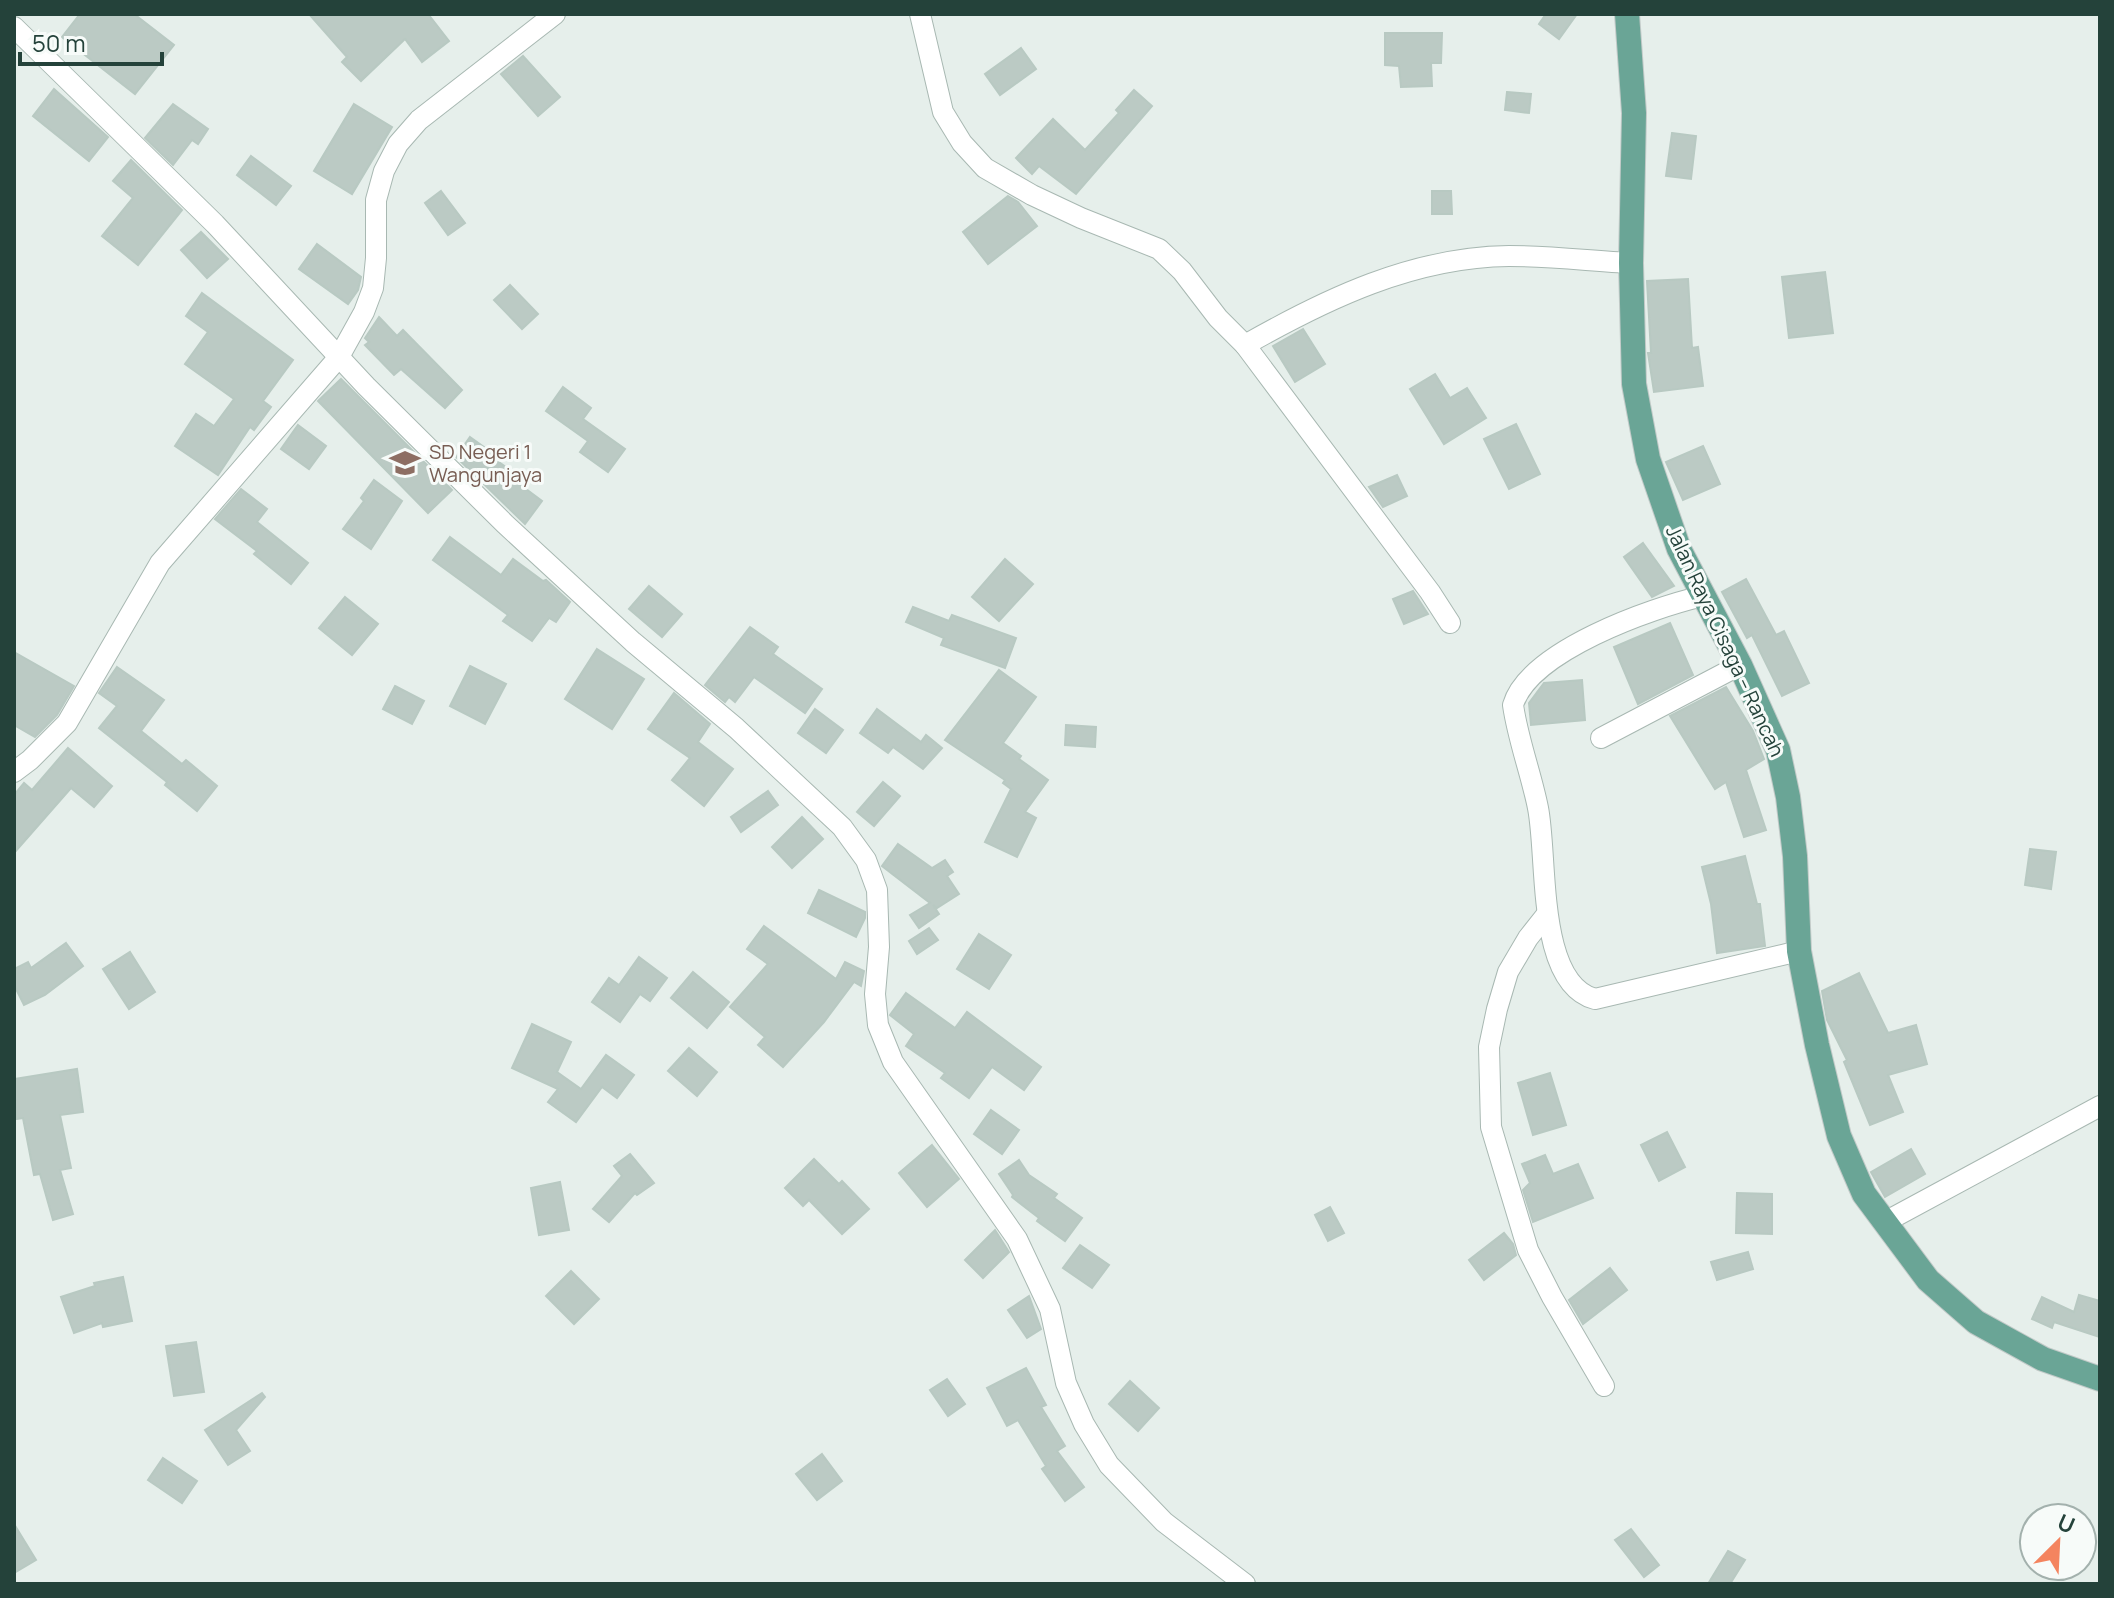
<svg xmlns="http://www.w3.org/2000/svg" width="2114" height="1598" font-family="Manrope,sans-serif">
  <rect width="100%" height="100%" fill="#e6efeb"/>
  <g fill="#bbcac4" stroke="#b8c9c2" stroke-width="2">
    <path d="M 80,14 L 134,14 L 174,45 L 135,94 L 62,37 Z"/>
    <path d="M 309,14 L 428,14 L 449,41 L 422,62 L 405,39 L 361,81 L 342,62 L 347,57 Z"/>
    <path d="M 1546,14 L 1577,14 L 1559,39 L 1539,24 Z"/>
    <path d="M 1385,33 L 1442,33 L 1441,63 L 1431,63 L 1432,86 L 1401,87 L 1399,66 L 1385,65 Z"/>
    <path d="M 1021,48 L 1036,69 L 1000,95 L 985,74 Z"/>
    <path d="M 523,56 L 560,97 L 538,116 L 501,74 Z"/>
    <path d="M 54,89 L 108,137 L 89,161 L 33,116 Z"/>
    <path d="M 1134,90 L 1152,106 L 1076,194 L 1039,166 L 1032,174 L 1016,158 L 1053,119 L 1085,150 L 1119,113 L 1116,110 Z"/>
    <path d="M 1507,92 L 1531,94 L 1529,113 L 1505,110 Z"/>
    <path d="M 173,104 L 208,129 L 198,144 L 192,140 L 173,165 L 145,138 Z"/>
    <path d="M 354,104 L 392,127 L 352,194 L 314,171 Z"/>
    <path d="M 1672,133 L 1696,136 L 1691,179 L 1666,176 Z"/>
    <path d="M 251,156 L 291,186 L 276,205 L 237,175 Z"/>
    <path d="M 131,160 L 182,210 L 138,265 L 102,236 L 133,198 L 113,181 Z"/>
    <path d="M 441,191 L 465,223 L 448,235 L 425,203 Z"/>
    <path d="M 1432,191 L 1451,191 L 1452,214 L 1432,214 Z"/>
    <path d="M 1008,196 L 1018,202 L 1037,226 L 988,264 L 963,232 Z"/>
    <path d="M 201,232 L 228,259 L 207,278 L 181,250 Z"/>
    <path d="M 317,244 L 361,277 L 358,290 L 348,304 L 299,269 Z"/>
    <path d="M 1825,272 L 1833,333 L 1789,338 L 1782,277 Z"/>
    <path d="M 1688,279 L 1692,348 L 1698,347 L 1703,386 L 1654,392 L 1648,353 L 1651,353 L 1647,281 Z"/>
    <path d="M 510,285 L 538,314 L 522,329 L 494,300 Z"/>
    <path d="M 202,293 L 293,360 L 263,401 L 271,407 L 254,430 L 250,427 L 218,475 L 175,446 L 196,414 L 214,426 L 234,399 L 185,364 L 208,332 L 186,316 Z"/>
    <path d="M 379,317 L 397,336 L 403,330 L 462,390 L 445,408 L 401,369 L 394,375 L 365,345 L 369,342 L 365,338 Z"/>
    <path d="M 1303,329 L 1325,364 L 1295,382 L 1273,346 Z"/>
    <path d="M 1435,374 L 1450,398 L 1467,388 L 1486,418 L 1444,444 L 1410,389 Z"/>
    <path d="M 341,379 L 452,490 L 428,513 L 318,401 Z"/>
    <path d="M 563,387 L 591,408 L 583,419 L 625,449 L 608,472 L 580,452 L 588,441 L 546,411 Z"/>
    <path d="M 1516,424 L 1540,474 L 1509,489 L 1484,439 Z"/>
    <path d="M 298,425 L 326,446 L 309,469 L 281,449 Z"/>
    <path d="M 470,437 L 498,457 L 496,460 L 521,478 L 518,483 L 542,501 L 525,524 L 456,457 Z"/>
    <path d="M 1703,446 L 1720,484 L 1683,500 L 1666,462 Z"/>
    <path d="M 1397,475 L 1407,496 L 1383,507 L 1369,487 Z"/>
    <path d="M 374,480 L 402,501 L 371,549 L 343,529 L 364,501 L 361,498 Z"/>
    <path d="M 241,489 L 267,509 L 257,522 L 308,563 L 291,584 L 254,554 L 257,551 L 215,519 Z"/>
    <path d="M 450,537 L 501,575 L 513,559 L 543,581 L 546,580 L 570,602 L 556,622 L 549,618 L 532,641 L 503,621 L 508,615 L 433,560 Z"/>
    <path d="M 1643,543 L 1674,586 L 1652,597 L 1624,557 Z"/>
    <path d="M 1005,559 L 1033,584 L 999,621 L 972,597 Z"/>
    <path d="M 1746,579 L 1776,635 L 1784,631 L 1809,683 L 1782,696 L 1752,635 L 1747,638 L 1722,592 Z"/>
    <path d="M 649,586 L 682,614 L 662,637 L 629,609 Z"/>
    <path d="M 1413,591 L 1428,614 L 1404,624 L 1393,599 Z"/>
    <path d="M 345,597 L 378,624 L 352,655 L 319,628 Z"/>
    <path d="M 913,607 L 949,621 L 952,615 L 1016,638 L 1005,668 L 941,645 L 944,638 L 906,622 Z"/>
    <path d="M 1670,623 L 1693,675 L 1638,704 L 1614,647 Z"/>
    <path d="M 750,627 L 778,647 L 773,654 L 822,689 L 805,713 L 754,677 L 735,702 L 729,697 L 725,702 L 705,685 Z"/>
    <path d="M 597,649 L 644,679 L 612,729 L 565,699 Z"/>
    <path d="M 14,652 L 74,686 L 57,715 L 35,737 L 14,725 Z"/>
    <path d="M 470,666 L 506,684 L 485,724 L 450,706 Z"/>
    <path d="M 117,667 L 164,700 L 141,731 L 182,764 L 186,760 L 217,786 L 197,811 L 165,785 L 167,782 L 99,728 L 117,706 L 99,693 Z"/>
    <path d="M 999,670 L 1036,697 L 1003,743 L 1021,756 L 1019,759 L 1048,780 L 1025,812 L 1036,818 L 1017,857 L 985,842 L 1011,789 L 1003,783 L 1005,780 L 945,740 Z"/>
    <path d="M 1582,680 L 1585,720 L 1531,725 L 1529,703 L 1544,683 Z"/>
    <path d="M 395,686 L 424,701 L 412,724 L 383,709 Z"/>
    <path d="M 1726,687 L 1753,731 L 1764,759 L 1746,770 L 1766,830 L 1744,837 L 1726,782 L 1715,789 L 1670,716 Z"/>
    <path d="M 674,693 L 710,724 L 698,742 L 733,769 L 704,806 L 672,780 L 690,758 L 648,729 Z"/>
    <path d="M 815,709 L 843,730 L 826,753 L 798,733 Z"/>
    <path d="M 877,709 L 921,742 L 926,735 L 942,748 L 923,769 L 893,747 L 888,753 L 860,733 Z"/>
    <path d="M 1066,725 L 1096,727 L 1095,747 L 1065,745 Z"/>
    <path d="M 68,748 L 112,786 L 94,807 L 71,788 L 14,853 L 14,795 L 24,783 L 32,790 Z"/>
    <path d="M 883,782 L 900,796 L 874,826 L 857,812 Z"/>
    <path d="M 768,791 L 778,805 L 741,832 L 731,817 Z"/>
    <path d="M 802,817 L 823,839 L 792,868 L 772,847 Z"/>
    <path d="M 898,844 L 932,868 L 945,860 L 953,872 L 947,876 L 959,894 L 937,908 L 933,905 L 939,914 L 919,928 L 910,915 L 930,903 L 882,866 Z"/>
    <path d="M 2030,849 L 2056,852 L 2051,889 L 2025,885 Z"/>
    <path d="M 1745,856 L 1757,904 L 1760,904 L 1765,946 L 1717,953 L 1711,904 L 1702,867 Z"/>
    <path d="M 819,890 L 865,912 L 865,918 L 856,937 L 808,913 Z"/>
    <path d="M 764,926 L 836,979 L 845,962 L 864,971 L 861,986 L 854,982 L 824,1022 L 783,1067 L 758,1045 L 765,1037 L 730,1007 L 768,964 L 747,949 Z"/>
    <path d="M 929,928 L 938,940 L 917,954 L 909,941 Z"/>
    <path d="M 979,934 L 1011,955 L 989,989 L 957,969 Z"/>
    <path d="M 66,943 L 83,966 L 45,995 L 24,1005 L 14,985 L 14,969 L 28,962 L 31,968 Z"/>
    <path d="M 130,952 L 155,992 L 129,1009 L 103,969 Z"/>
    <path d="M 639,957 L 667,978 L 650,1001 L 640,994 L 620,1022 L 592,1002 L 609,978 L 619,985 Z"/>
    <path d="M 693,972 L 729,1002 L 707,1028 L 671,998 Z"/>
    <path d="M 1859,973 L 1888,1033 L 1916,1025 L 1927,1064 L 1888,1075 L 1903,1112 L 1870,1125 L 1844,1062 L 1847,1060 L 1827,1020 L 1822,991 Z"/>
    <path d="M 906,993 L 955,1028 L 967,1012 L 1041,1067 L 1024,1090 L 992,1067 L 969,1098 L 941,1078 L 945,1073 L 906,1046 L 914,1034 L 890,1015 Z"/>
    <path d="M 532,1024 L 571,1042 L 557,1072 L 581,1089 L 606,1055 L 634,1075 L 617,1098 L 602,1087 L 576,1122 L 548,1102 L 558,1089 L 512,1068 Z"/>
    <path d="M 689,1048 L 717,1072 L 697,1096 L 668,1071 Z"/>
    <path d="M 77,1069 L 83,1112 L 60,1115 L 71,1168 L 60,1170 L 73,1214 L 53,1220 L 40,1174 L 34,1175 L 23,1118 L 16,1119 L 14,1079 Z"/>
    <path d="M 1550,1073 L 1566,1125 L 1533,1135 L 1518,1083 Z"/>
    <path d="M 991,1110 L 1019,1130 L 1002,1154 L 974,1134 Z"/>
    <path d="M 1667,1132 L 1685,1167 L 1659,1181 L 1641,1145 Z"/>
    <path d="M 932,1145 L 959,1179 L 927,1207 L 899,1173 Z"/>
    <path d="M 1911,1149 L 1925,1174 L 1885,1197 L 1871,1172 Z"/>
    <path d="M 630,1154 L 654,1183 L 637,1195 L 635,1193 L 609,1222 L 593,1209 L 622,1176 L 614,1166 Z"/>
    <path d="M 1545,1155 L 1553,1174 L 1578,1164 L 1593,1198 L 1533,1222 L 1523,1190 L 1530,1183 L 1522,1164 Z"/>
    <path d="M 814,1159 L 839,1184 L 842,1181 L 869,1209 L 842,1234 L 809,1200 L 803,1206 L 785,1188 Z"/>
    <path d="M 1019,1160 L 1029,1175 L 1057,1194 L 1054,1198 L 1082,1218 L 1065,1241 L 1037,1221 L 1039,1218 L 1012,1197 L 1013,1195 L 999,1174 Z"/>
    <path d="M 560,1182 L 569,1230 L 539,1235 L 531,1188 Z"/>
    <path d="M 1737,1193 L 1772,1194 L 1772,1234 L 1736,1233 Z"/>
    <path d="M 1330,1207 L 1344,1233 L 1328,1241 L 1315,1215 Z"/>
    <path d="M 995,1230 L 1009,1252 L 983,1278 L 965,1260 Z"/>
    <path d="M 1504,1233 L 1513,1244 L 1516,1255 L 1484,1280 L 1469,1260 Z"/>
    <path d="M 1080,1245 L 1109,1265 L 1092,1288 L 1063,1268 Z"/>
    <path d="M 1748,1252 L 1753,1269 L 1717,1280 L 1711,1262 Z"/>
    <path d="M 1610,1268 L 1627,1290 L 1583,1324 L 1569,1300 Z"/>
    <path d="M 571,1271 L 599,1299 L 574,1324 L 546,1296 Z"/>
    <path d="M 123,1277 L 132,1321 L 103,1327 L 102,1323 L 74,1333 L 61,1297 L 95,1286 L 94,1283 Z"/>
    <path d="M 2079,1295 L 2100,1301 L 2100,1337 L 2054,1322 L 2052,1328 L 2032,1319 L 2042,1297 L 2074,1312 Z"/>
    <path d="M 1029,1296 L 1041,1329 L 1027,1338 L 1008,1310 Z"/>
    <path d="M 196,1342 L 204,1392 L 174,1396 L 166,1346 Z"/>
    <path d="M 1026,1368 L 1046,1405 L 1041,1407 L 1065,1446 L 1057,1451 L 1084,1487 L 1065,1501 L 1042,1469 L 1046,1466 L 1018,1420 L 1007,1426 L 987,1388 Z"/>
    <path d="M 947,1379 L 965,1404 L 948,1416 L 930,1390 Z"/>
    <path d="M 1130,1381 L 1159,1408 L 1138,1431 L 1109,1404 Z"/>
    <path d="M 262,1393 L 265,1397 L 236,1430 L 250,1451 L 228,1465 L 205,1430 Z"/>
    <path d="M 822,1454 L 842,1481 L 817,1500 L 796,1474 Z"/>
    <path d="M 163,1458 L 197,1481 L 182,1503 L 148,1480 Z"/>
    <path d="M 14,1524 L 36,1560 L 14,1573 Z"/>
    <path d="M 1631,1529 L 1659,1565 L 1644,1577 L 1615,1540 Z"/>
    <path d="M 1728,1551 L 1745,1560 L 1730,1584 L 1708,1584 Z"/>
  </g>
  <g fill="none" stroke-linecap="round" stroke-linejoin="round">
    <g stroke="#a8b8b2" stroke-width="22">
      <g id="minor">
        <path d="M 920,14 L 943,112 L 962,143 L 985,168 L 1032,195 L 1081,218 L 1159,249 L 1182,271 L 1218,318 L 1245,345"/>
        <path d="M 14,27 L 215,224 L 366,386 L 505,524 L 633,642 L 736,728 L 842,827 L 866,860 L 877,890 L 879,947 L 875,994 L 878,1025 L 893,1062 L 1017,1239 L 1050,1309 L 1066,1383 L 1084,1424 L 1109,1465 L 1164,1522 L 1245,1584"/>
        <path d="M 1703,596 C 1651,608 1529,651 1513,705 C 1518,740 1531,773 1538,808 C 1548,858 1536,983 1595,999 L 1799,951"/>
        <path d="M 1450,623 L 1430,592 L 1245,345 C 1326,299 1413,257 1509,256 C 1550,256 1591,261 1631,263"/>
        <path d="M 1601,738 L 1740,665"/>
        <path d="M 14,772 L 30,760 L 67,723 L 160,563 L 339,357 L 364,312 L 373,288 L 376,258 L 376,200 L 384,171 L 398,144 L 419,120 L 555,14"/>
        <path d="M 1547,914 L 1528,938 L 1508,972 L 1497,1009 L 1489,1047 L 1491,1127 L 1528,1250 L 1552,1297 L 1604,1386"/>
        <path d="M 1885,1222 L 2100,1106"/>
      </g>
    </g>
    <g stroke="#c2cac8" stroke-width="26">
      <path id="major" d="M 1627,14 L 1634,113 L 1631,263 L 1634,384 L 1648,459 L 1679,549 L 1740,665 L 1778,750 L 1788,797 L 1795,856 L 1799,951 L 1817,1045 L 1839,1136 L 1864,1194 L 1928,1280 L 1976,1322 L 2043,1359 L 2100,1379"/>
    </g>
    <use href="#minor" stroke="#fff" stroke-width="20"/>
    <use href="#major" stroke="#6aa596" stroke-width="24"/>
  </g>
  <defs>
    <g id="school-bare" transform="scale(2.4)"><path d="M0-5L7-2L0 1L-7-2ZM-4 1L0 2.5L4 1V4Q0 6-4 4Z" fill="#8d6e63" stroke="#f7fbf9" stroke-width="2.5" paint-order="stroke"/></g>
  </defs>
  <g fill-rule="evenodd">
    <use href="#school-bare" x="405" y="463"/>
  </g>
  <g text-anchor="middle" stroke-width="6" stroke-linejoin="round" paint-order="stroke">
    <g font-size="20" fill="#785e54" stroke="#f7fbf9" text-anchor="start">
      <text x="429" y="459">SD Negeri 1<tspan x="429" dy="23">Wangunjaya</tspan></text>
    </g>
    <g font-size="20" fill="#24423a" stroke="#f7fbf9">
      <text transform="translate(1725 641) rotate(65)" y="7">Jalan Raya Cisaga – Rancah</text>
    </g>
  </g>
  <rect width="2114" height="1598" fill="none" stroke="#24423a" stroke-width="32"/>
  <g transform="translate(2058 1542) rotate(24)"><circle r="38" fill="#f7fbf9" stroke="#a3b1ad" stroke-width="2"/>
  <path d="M0-6L14 30L0 20L-14 30Z" fill="#f4845f"/>
  <text y="-12" font-size="22" font-weight="bold" text-anchor="middle" fill="#24423a">U</text>
  </g>
  <path d="M20 52v12h142v-12" fill="none" stroke="#24423a" stroke-width="4"/>
  <text x="32" y="52" font-size="24" fill="#24423a" stroke="#f7fbf9" stroke-width="6" paint-order="stroke">50 m</text>
</svg>
